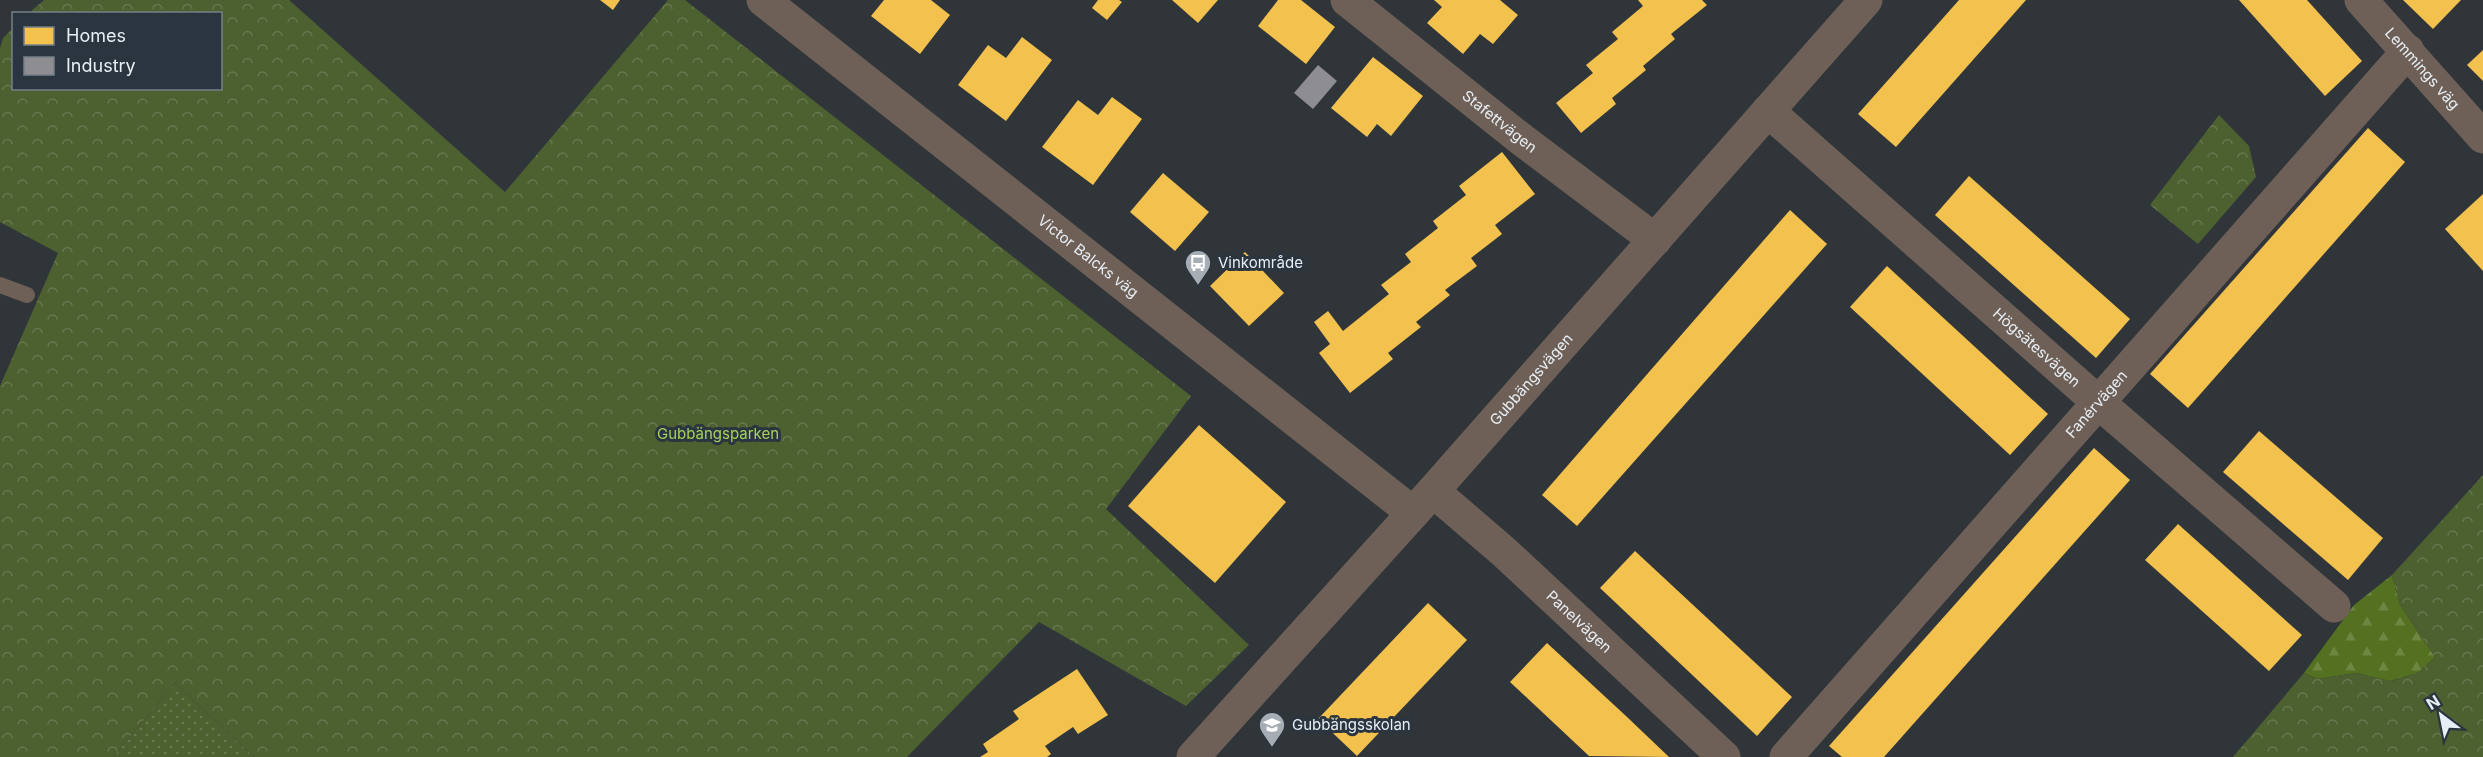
<svg xmlns="http://www.w3.org/2000/svg" width="2483" height="757" font-family="Inter,sans-serif">
  <defs>
    <pattern id="grass-dots" width="8" height="8" patternUnits="userSpaceOnUse" patternTransform="scale(1.5)"><rect width="8" height="8" fill="#4d6030"/><path d="M2 2h.1M6 6h.1" fill="none" stroke="#67774f" stroke-width="1.8" stroke-linecap="round"/></pattern>
    <pattern id="forest-firs" width="22" height="20" patternUnits="userSpaceOnUse" patternTransform="scale(1.5)"><rect width="22" height="20" fill="#547121"/><path d="M5 1l3.5 6h-7zM16 11l3.5 6h-7z" fill="#6d8642"/></pattern>
    <pattern id="park-crowns" width="20" height="18" patternUnits="userSpaceOnUse" patternTransform="scale(1.5)"><rect width="20" height="18" fill="#4d6030"/><path d="M2 6a3 3 0 1 1 6 0M12 15a3 3 0 1 1 6 0" fill="none" stroke="#67774f"/></pattern>
  </defs>
  <rect width="100%" height="100%" fill="#30353a"/>
  <path fill="url(#grass-dots)" d="M 175,683 L 254,757 L 113,757 Z"/>
  <path fill="url(#forest-firs)" d="M 2392,575 L 2400,605 L 2435,657 L 2418,673 L 2390,681 L 2356,673 L 2318,679 L 2304,673 L 2354,605 Z"/>
  <g fill="url(#park-crowns)">
    <path d="M 44,0 L 289,0 L 505,192 L 668,0 L 685,0 L 1191,396 L 1106,509 L 1249,645 L 1186,706 L 1039,622 L 907,757 L 254,757 L 175,683 L 113,757 L 0,757 L 0,386 L 58,253 L 0,222 L 0,48 L 3,38 L 13,28 L 14,88 L 220,88 L 220,14 L 29,13 Z"/>
    <path d="M 2219,115 L 2249,146 L 2256,177 L 2198,244 L 2150,205 Z"/>
    <path d="M 2483,475 L 2483,757 L 2233,757 L 2304,673 L 2318,679 L 2356,673 L 2391,681 L 2418,673 L 2435,657 L 2400,605 L 2392,575 Z"/>
  </g>
  <g fill="#f2c14e">
    <path d="M 600,0 L 620,0 L 613,10 Z"/>
    <path d="M 884,0 L 931,0 L 950,15 L 920,54 L 871,16 Z"/>
    <path d="M 1098,0 L 1119,0 L 1122,2 L 1107,20 L 1092,8 Z"/>
    <path d="M 1172,0 L 1218,0 L 1198,23 Z"/>
    <path d="M 1278,0 L 1301,0 L 1335,27 L 1306,64 L 1258,26 Z"/>
    <path d="M 1434,0 L 1500,0 L 1518,15 L 1493,44 L 1480,34 L 1463,54 L 1427,23 L 1442,7 Z"/>
    <path d="M 1638,0 L 1702,0 L 1707,5 L 1671,34 L 1675,39 L 1643,66 L 1646,70 L 1612,98 L 1616,104 L 1581,133 L 1556,103 L 1593,73 L 1586,65 L 1618,39 L 1612,32 L 1643,6 Z"/>
    <path d="M 1959,0 L 2026,0 L 1896,147 L 1858,114 Z"/>
    <path d="M 2239,0 L 2307,0 L 2362,61 L 2325,96 Z"/>
    <path d="M 2403,0 L 2461,0 L 2433,29 Z"/>
    <path d="M 1022,37 L 1052,60 L 1006,121 L 958,85 L 988,45 L 1006,58 Z"/>
    <path d="M 2483,50 L 2483,81 L 2467,65 Z"/>
    <path d="M 1373,57 L 1423,96 L 1391,136 L 1377,124 L 1367,137 L 1331,108 Z"/>
    <path d="M 1112,97 L 1142,119 L 1093,185 L 1042,147 L 1078,100 L 1098,115 Z"/>
    <path d="M 2368,128 L 2405,162 L 2188,408 L 2150,374 Z"/>
    <path d="M 1502,152 L 1535,194 L 1495,225 L 1502,234 L 1471,258 L 1477,266 L 1445,290 L 1450,295 L 1416,322 L 1421,327 L 1388,353 L 1393,359 L 1350,393 L 1319,353 L 1330,344 L 1314,322 L 1328,311 L 1343,331 L 1389,294 L 1381,285 L 1411,262 L 1405,254 L 1438,228 L 1433,221 L 1466,195 L 1459,186 Z"/>
    <path d="M 1163,173 L 1209,212 L 1175,251 L 1130,212 Z"/>
    <path d="M 1969,176 L 2130,319 L 2096,358 L 1935,215 Z"/>
    <path d="M 2483,194 L 2483,271 L 2445,229 Z"/>
    <path d="M 1790,210 L 1827,244 L 1577,526 L 1542,495 Z"/>
    <path d="M 1245,252 L 1284,293 L 1249,326 L 1210,286 Z"/>
    <path d="M 1887,266 L 2048,414 L 2010,455 L 1850,307 Z"/>
    <path d="M 1199,425 L 1286,502 L 1215,583 L 1128,506 Z"/>
    <path d="M 2259,431 L 2383,538 L 2348,580 L 2223,472 Z"/>
    <path d="M 2094,448 L 2130,480 L 1884,757 L 1842,757 L 1829,746 Z"/>
    <path d="M 2178,524 L 2302,635 L 2269,671 L 2145,560 Z"/>
    <path d="M 1635,551 L 1792,697 L 1757,736 L 1600,588 Z"/>
    <path d="M 1428,603 L 1467,640 L 1357,756 L 1318,719 Z"/>
    <path d="M 1547,643 L 1626,716 L 1669,757 L 1589,756 L 1510,682 Z"/>
    <path d="M 1077,669 L 1108,715 L 1078,734 L 1073,727 L 1045,746 L 1051,754 L 1047,757 L 980,757 L 988,752 L 983,744 L 1019,719 L 1013,711 Z"/>
  </g>
  <path fill="#8d8d92" d="M 1318,65 L 1337,81 L 1313,109 L 1294,93 Z"/>
  <g fill="none" stroke-linecap="round" stroke-linejoin="round">
    <path stroke="#6e6056" stroke-width="16" d="M 0,285 L 27,295"/>
    <g stroke="#6e6056" stroke-width="33">
      <path id="s1" d="M 763,0 L 1413,513"/>
      <path id="s2" d="M 1347,0 L 1521,139 L 1655,240"/>
      <path id="s3" d="M 2361,0 L 2483,137"/>
      <path id="s4" d="M 1768,111 L 2098,402 L 2334,606"/>
      <path id="s5" d="M 1433,491 L 1504,552 L 1724,757"/>
      <path id="s6" d="M 1193,757 L 1433,491 L 1866,0"/>
      <path id="s7" d="M 1786,757 L 2408,51"/>
    </g>
  </g>
  <defs>
    <g id="bus-pin" transform="scale(1.35)"><path d="M0 17L-7.5 6A9.5 9.5 0 1 1 7.5 6Z" fill="#a7adb4" stroke="#2b353f"/><path d="M-5-6H5V4H4V6H2V4H-2V6H-4V4H-5ZM-3.5-4V0h7V-4ZM-3.5 1.2v1.5H-2V1.2ZM2 1.2v1.5H3.5V1.2Z" fill="#fff"/></g>
    <g id="school-pin" transform="scale(1.35)"><path d="M0 17L-7.5 6A9.5 9.5 0 1 1 7.5 6Z" fill="#a7adb4" stroke="#2b353f"/><path d="M0-5L7-2L0 1L-7-2ZM-4 1L0 2.5L4 1V4Q0 6-4 4Z" fill="#fff"/></g>
  </defs>
  <g fill-rule="evenodd">
    <use href="#bus-pin" x="1198" y="263"/>
    <use href="#school-pin" x="1272" y="725"/>
  </g>
  <g text-anchor="middle" stroke-width="6" stroke-linejoin="round" paint-order="stroke">
    <g font-size="15" fill="#e7eef5" stroke="#2b353f">
      <text dy="5" stroke="none"><textPath href="#s3" startOffset="92">Lemmings väg</textPath></text>
      <text dy="5" stroke="none"><textPath href="#s2" startOffset="195">Stafettvägen</textPath></text>
      <text dy="5" stroke="none"><textPath href="#s1" startOffset="414">Victor Balcks väg</textPath></text>
      <text dy="5" stroke="none"><textPath href="#s4" startOffset="358">Högsätesvägen</textPath></text>
      <text dy="5" stroke="none"><textPath href="#s6" startOffset="507">Gubbängsvägen</textPath></text>
      <text dy="5" stroke="none"><textPath href="#s7" startOffset="470">Fanérvägen</textPath></text>
      <text dy="5" stroke="none"><textPath href="#s5" startOffset="196">Panelvägen</textPath></text>
    </g>
    <g font-size="15" fill="#e7eef5" stroke="#2b353f" text-anchor="start">
      <text x="1218" y="268">Vinkområde</text>
      <text x="1292" y="730">Gubbängsskolan</text>
    </g>
    <g font-size="15" fill="#a6d25e" stroke="#2b353f">
      <text x="718" y="439">Gubbängsparken</text>
    </g>
  </g>
  <rect x="12" y="12" width="210" height="78" fill="#2b353f" stroke="#767f88" stroke-width="1.5"/>
  <rect x="24" y="27" width="30" height="18" fill="#f2c14e" stroke="#767f88" stroke-width="1.5"/>
  <text x="66" y="42" font-size="18" fill="#e7eef5">Homes</text>
  <rect x="24" y="57" width="30" height="18" fill="#8d8d92" stroke="#767f88" stroke-width="1.5"/>
  <text x="66" y="72" font-size="18" fill="#e7eef5">Industry</text>
  <g transform="translate(2441 715) rotate(328)" stroke="#2b353f" stroke-width="4.5" paint-order="stroke">
  <path d="M0-4.5L10 22L0 15L-10 22Z" fill="#e7eef5"/>
  <text y="-9" font-size="16" font-weight="bold" text-anchor="middle" fill="#e7eef5">N</text>
  </g>
</svg>
